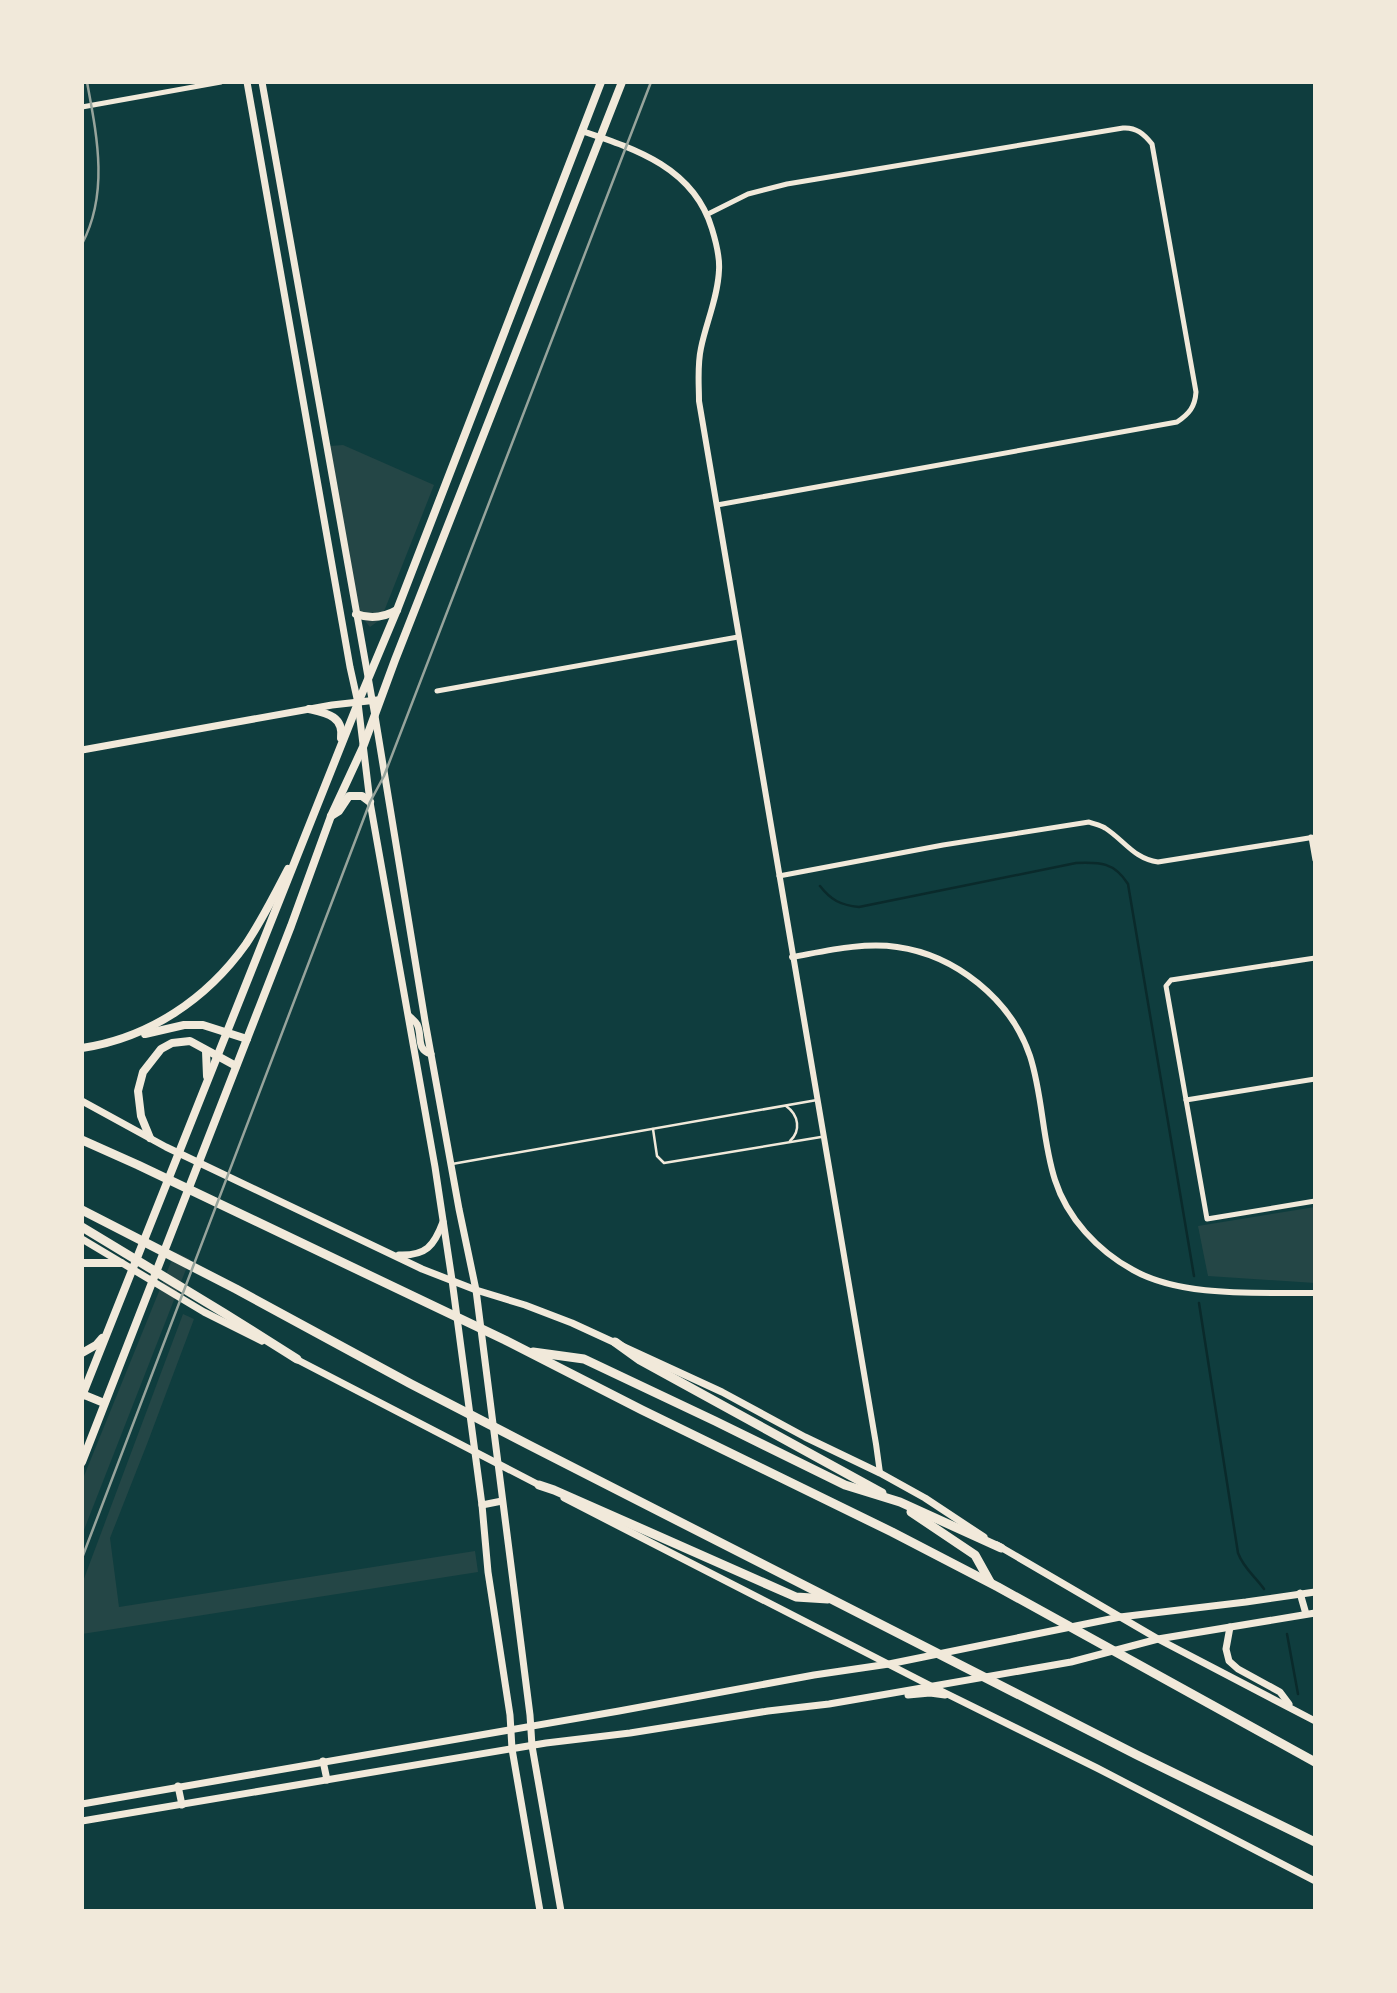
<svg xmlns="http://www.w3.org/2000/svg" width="1397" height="1993" font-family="'Zilla Slab',serif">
  <rect width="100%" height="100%" fill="#0f3d3e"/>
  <g fill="#244646">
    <path d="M 343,445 L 434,485 L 381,619 L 370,627 L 360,615 L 330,446 Z"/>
    <path d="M 1315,1207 L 1315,1283 L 1208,1276 L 1198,1226 Z"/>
    <path d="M 175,1252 L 190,1259 L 82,1535 L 82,1481 Z"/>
    <path d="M 183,1314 L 194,1319 L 147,1444 L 110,1538 L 119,1607 L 475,1551 L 478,1572 L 82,1634 L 82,1584 Z"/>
  </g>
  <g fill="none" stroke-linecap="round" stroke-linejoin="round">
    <g stroke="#0a2a2b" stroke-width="2.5">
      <path d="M 820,886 C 831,900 840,905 859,907 L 1076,863 C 1100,862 1114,862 1128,884 L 1194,1276"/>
      <path d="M 1199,1303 L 1238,1553 C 1244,1569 1255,1576 1264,1589"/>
      <path d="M 1287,1634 L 1298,1694"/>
    </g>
    <g stroke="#f1e9da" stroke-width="2.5">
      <path d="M 786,1106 C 799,1115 801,1131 790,1141"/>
      <path d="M 653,1129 L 657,1156 L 664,1163 L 821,1137"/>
      <path d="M 452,1164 L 817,1100"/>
    </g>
    <g stroke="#f1e9da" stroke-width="5">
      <path d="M 82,107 L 221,82"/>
      <path d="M 708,214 L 748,194 L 787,184 L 1123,128 C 1136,127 1144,134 1152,144 L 1196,392 C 1195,407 1189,414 1177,422 L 717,505"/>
      <path d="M 437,691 L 738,637"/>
      <path d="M 1311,837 L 1315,860"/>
      <path d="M 779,876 L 943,845 L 1089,822 C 1094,824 1100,825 1105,828 C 1124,840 1134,859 1158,862 L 1315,837"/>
      <path d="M 1315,958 L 1171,980 L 1166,986 L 1207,1219 L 1315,1201"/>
      <path d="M 1186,1100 L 1315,1079"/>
    </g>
    <g stroke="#f1e9da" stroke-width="6">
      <path d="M 582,131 C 636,149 694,168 712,229 C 716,242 720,256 719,270 C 718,297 706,323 701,348 C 697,366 699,384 699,401 L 876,1444 L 880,1473"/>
      <path d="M 792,957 C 826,951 863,942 897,947 C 955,955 1011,999 1030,1056 C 1043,1096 1042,1140 1055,1180 C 1067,1218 1098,1251 1133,1270 C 1183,1298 1259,1292 1315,1293"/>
    </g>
    <g stroke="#f1e9da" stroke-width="7">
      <path d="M 247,82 L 350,667 L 358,703 L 370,802 L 435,1167 L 452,1280 L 482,1505 L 488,1572 L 510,1715 L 512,1749 L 540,1911"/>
      <path d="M 262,82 L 375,716 L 425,1021 L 459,1209 L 476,1290 L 530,1715 L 532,1746 L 561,1911"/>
      <path d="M 82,750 L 332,705 L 377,700"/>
      <path d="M 409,1016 C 410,1017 417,1023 417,1024 C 423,1036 415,1049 431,1054"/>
      <path d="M 82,1101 L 166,1147 L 422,1269 L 476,1290 L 525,1305 L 572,1323 L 722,1392 L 805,1437 L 880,1473 L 925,1498 L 984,1537"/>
      <path d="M 82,1239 L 204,1312 L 262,1341"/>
      <path d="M 399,1255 C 426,1256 434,1246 443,1222"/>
      <path d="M 294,1358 L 541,1486"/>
      <path d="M 564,1498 L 931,1686 L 1097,1768 L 1315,1881"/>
      <path d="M 482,1505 L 502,1501"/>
      <path d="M 997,1545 L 1158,1639 L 1315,1721"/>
      <path d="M 1300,1593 L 1306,1614"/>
      <path d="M 1230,1627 L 1226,1649 L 1229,1661 L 1238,1669 L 1280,1692 L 1289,1704"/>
      <path d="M 908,1695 L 930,1693 L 945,1695"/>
      <path d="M 323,1761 L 327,1780"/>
      <path d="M 178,1786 L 182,1805"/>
      <path d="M 82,1804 L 619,1711 L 814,1675 L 889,1664 L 1120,1617 L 1246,1602 L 1315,1592"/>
      <path d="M 82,1821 L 546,1743 L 630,1733 L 768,1711 L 829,1704 L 893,1693 L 1071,1662 L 1158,1639 L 1315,1613"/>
    </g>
    <g stroke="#f1e9da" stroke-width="8">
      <path d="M 356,614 C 370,619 383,618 397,610"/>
      <path d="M 309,709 C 326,713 344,716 341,738"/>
      <path d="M 331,816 L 339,811 L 349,796 L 362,796 L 370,802"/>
      <path d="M 145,1034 L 184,1025 L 203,1025 L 247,1039"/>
      <path d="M 82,1048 C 149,1038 207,999 246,944 C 262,920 275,894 288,869"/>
      <path d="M 206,1051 L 207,1076"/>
      <path d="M 150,1138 L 141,1116 L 138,1091 L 143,1072 L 161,1049 L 172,1043 L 190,1041 L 236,1066"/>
      <path d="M 82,1263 L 121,1263"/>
      <path d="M 82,1353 L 96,1345 L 102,1338"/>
      <path d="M 82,1394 L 104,1403"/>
      <path d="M 82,1396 L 358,703 L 397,610 L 601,82"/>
      <path d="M 82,1462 L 291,926 L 331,816 L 363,747 L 395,660 L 622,82"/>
    </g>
    <g stroke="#f1e9da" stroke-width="9">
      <path d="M 82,1140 L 138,1165 L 505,1340 L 642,1410 L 892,1532 L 998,1587 L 1315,1762"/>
      <path d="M 82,1210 L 236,1289 L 411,1384 L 529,1445 L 1137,1755 L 1315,1842"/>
      <path d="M 82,1227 L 224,1313 L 297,1359"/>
      <path d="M 615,1342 L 640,1360 L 882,1493"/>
      <path d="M 533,1352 L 584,1359 L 715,1421 L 845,1485 L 900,1502 L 1001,1548"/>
      <path d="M 539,1485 L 554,1490 L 796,1597 L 828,1599"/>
      <path d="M 911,1512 L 975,1555 L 990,1582"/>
    </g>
    <g stroke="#97a49c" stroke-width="2.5">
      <path d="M 82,244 C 109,193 97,136 87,82"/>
      <path d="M 82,1558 L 370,802 L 384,776 L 651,82"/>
    </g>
  </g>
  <rect width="1397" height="1993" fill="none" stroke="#f1e9da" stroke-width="168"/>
</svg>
